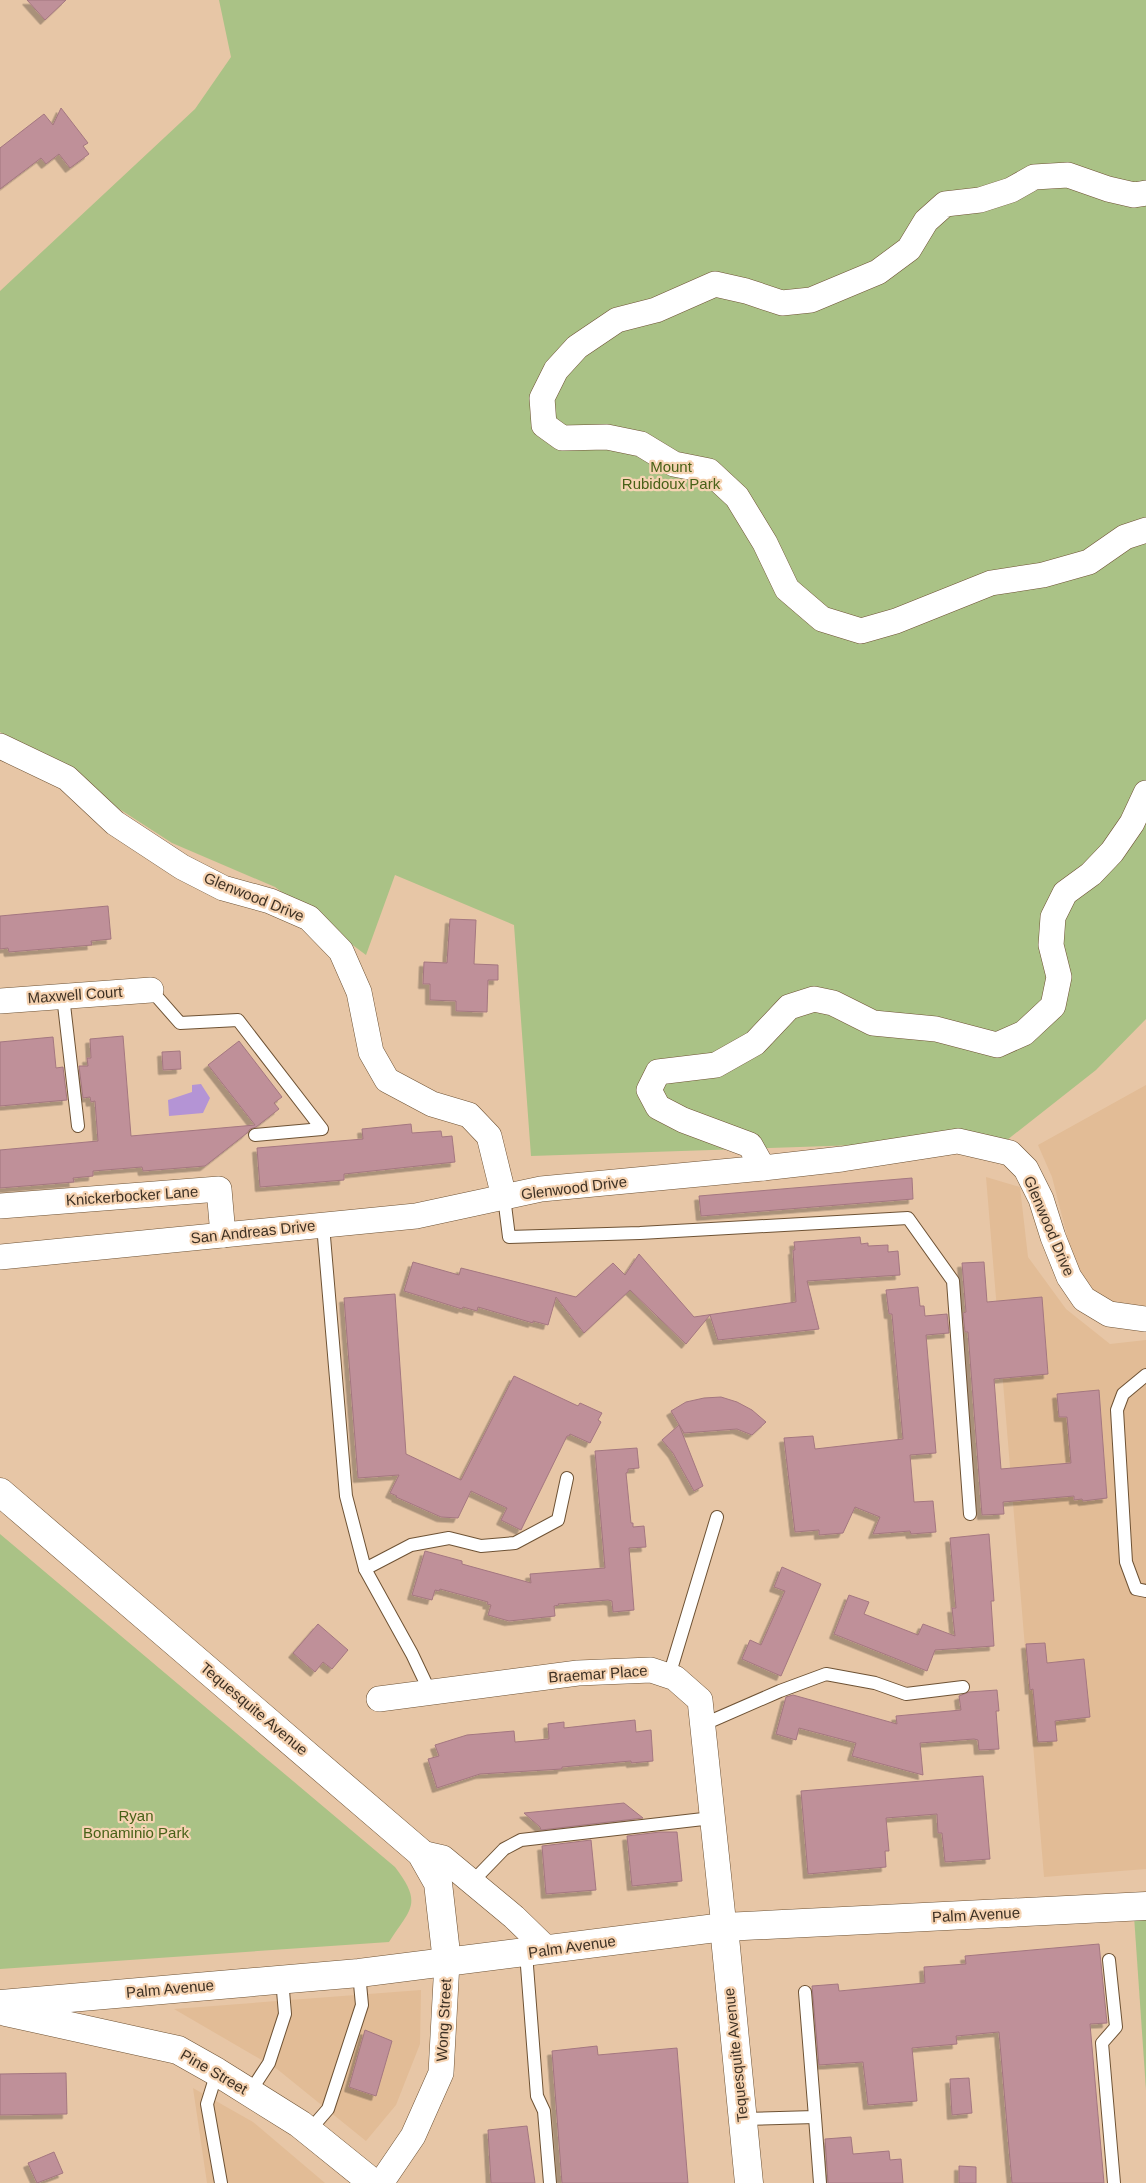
<svg xmlns="http://www.w3.org/2000/svg" width="1146" height="2183" font-family="Helvetica,sans-serif">
  <defs>
    <filter id="shadow"><feDropShadow dx="-4.5" dy="4.5" stdDeviation="0" flood-color="#0004"/></filter>
  </defs>
  <rect width="100%" height="100%" fill="#e7c6a6"/>
  <g fill="#e2bc96">
    <path d="M 1146,1085 L 1146,1309 L 1101,1300 L 1076,1271 L 1052,1177 L 1038,1145 Z"/>
    <path d="M 986,1177 L 1020,1187 L 1028,1257 L 1066,1309 L 1110,1344 L 1146,1340 L 1146,1869 L 1044,1877 Z"/>
    <path d="M 421,1990 L 420,2044 L 396,2105 L 366,2141 L 277,2069 L 174,2009 Z"/>
    <path d="M 193,2088 L 253,2122 L 325,2183 L 207,2183 Z"/>
  </g>
  <g fill="#aac286">
    <path d="M 219,0 L 1146,0 L 1146,1019 L 1096,1070 L 1007,1140 L 531,1156 L 514,925 L 395,875 L 366,955 L 275,887 L 172,843 L 0,732 L 0,291 L 195,109 L 231,57 Z"/>
    <path d="M 0,1534 L 395,1867 C 423,1904 411,1908 389,1942 L 0,1969 Z"/>
    <path d="M 1146,1915 L 1146,2090 L 1134,1916 Z"/>
  </g>
  <path fill="#b494d5" d="M 201,1084 L 210,1098 L 203,1113 L 169,1116 L 168,1100 L 192,1092 L 192,1085 Z"/>
  <g fill="#bf9099" stroke="#a47780" filter="url(#shadow)">
    <path d="M 27,0 L 66,0 L 45,20 Z"/>
    <path d="M 61,108 L 88,143 L 83,146 L 89,154 L 70,168 L 59,154 L 46,164 L 41,158 L 0,189 L 0,148 L 44,114 L 53,125 Z"/>
    <path d="M 108,906 L 111,939 L 91,941 L 92,945 L 9,952 L 8,948 L 0,949 L 0,916 Z"/>
    <path d="M 450,919 L 476,920 L 474,964 L 498,965 L 498,980 L 488,980 L 487,1012 L 456,1011 L 456,1001 L 430,1000 L 430,984 L 423,984 L 424,962 L 447,963 Z"/>
    <path d="M 123,1036 L 131,1136 L 255,1125 L 208,1065 L 239,1041 L 282,1097 L 274,1103 L 279,1109 L 256,1127 L 250,1129 L 247,1133 L 205,1166 L 143,1171 L 142,1167 L 93,1171 L 93,1176 L 73,1178 L 74,1182 L 0,1188 L 0,1150 L 98,1141 L 95,1101 L 91,1102 L 90,1097 L 83,1098 L 79,1066 L 88,1066 L 87,1058 L 91,1058 L 90,1039 Z"/>
    <path d="M 53,1037 L 56,1068 L 63,1067 L 67,1100 L 0,1106 L 0,1042 Z"/>
    <path d="M 180,1051 L 181,1069 L 163,1070 L 162,1052 Z"/>
    <path d="M 411,1124 L 412,1133 L 441,1131 L 442,1137 L 452,1136 L 455,1162 L 344,1174 L 344,1180 L 260,1187 L 257,1148 L 363,1139 L 362,1129 Z"/>
    <path d="M 912,1178 L 913,1199 L 701,1216 L 699,1196 Z"/>
    <path d="M 860,1237 L 861,1244 L 868,1243 L 868,1246 L 888,1245 L 888,1252 L 898,1251 L 900,1275 L 807,1281 L 819,1329 L 718,1340 L 710,1315 L 686,1344 L 630,1290 L 584,1333 L 556,1297 L 548,1325 L 533,1321 L 533,1323 L 478,1307 L 477,1311 L 463,1307 L 462,1309 L 404,1291 L 413,1262 L 459,1275 L 461,1268 L 576,1297 L 613,1263 L 625,1275 L 639,1254 L 694,1317 L 796,1302 L 793,1250 L 795,1250 L 794,1242 Z"/>
    <path d="M 984,1262 L 987,1302 L 1042,1297 L 1048,1374 L 994,1379 L 1001,1469 L 1071,1463 L 1067,1417 L 1059,1417 L 1057,1394 L 1099,1390 L 1107,1498 L 1083,1501 L 1082,1499 L 1074,1500 L 1074,1496 L 1003,1502 L 1004,1514 L 982,1515 L 968,1332 L 965,1332 L 963,1313 L 966,1312 L 962,1263 Z"/>
    <path d="M 918,1287 L 920,1306 L 924,1306 L 925,1316 L 947,1314 L 949,1333 L 926,1335 L 936,1453 L 910,1455 L 914,1502 L 933,1501 L 936,1532 L 911,1534 L 910,1531 L 873,1534 L 880,1517 L 855,1507 L 843,1533 L 819,1535 L 819,1530 L 795,1532 L 784,1438 L 813,1436 L 815,1449 L 903,1439 L 892,1314 L 889,1314 L 886,1290 Z"/>
    <path d="M 395,1294 L 406,1454 L 461,1480 L 514,1376 L 578,1406 L 580,1403 L 602,1413 L 598,1420 L 601,1422 L 590,1443 L 570,1434 L 569,1436 L 567,1436 L 521,1530 L 501,1520 L 507,1508 L 471,1491 L 458,1518 L 441,1517 L 396,1497 L 397,1496 L 390,1493 L 399,1475 L 358,1478 L 344,1298 Z"/>
    <path d="M 721,1397 L 737,1402 L 752,1410 L 766,1422 L 752,1435 L 737,1429 L 684,1433 L 671,1411 L 686,1402 L 704,1398 Z"/>
    <path d="M 679,1425 L 703,1486 L 694,1491 L 673,1453 L 662,1440 Z"/>
    <path d="M 637,1448 L 639,1468 L 628,1469 L 628,1472 L 626,1473 L 631,1523 L 633,1523 L 633,1527 L 644,1526 L 646,1547 L 629,1548 L 634,1610 L 613,1612 L 612,1601 L 608,1600 L 558,1604 L 559,1605 L 554,1606 L 555,1616 L 509,1621 L 488,1615 L 491,1605 L 487,1604 L 488,1602 L 440,1589 L 439,1591 L 435,1590 L 432,1600 L 412,1595 L 425,1551 L 462,1561 L 462,1564 L 531,1583 L 530,1574 L 605,1568 L 595,1451 Z"/>
    <path d="M 989,1534 L 994,1601 L 991,1601 L 994,1646 L 935,1650 L 927,1671 L 834,1634 L 849,1595 L 869,1602 L 864,1614 L 918,1635 L 923,1624 L 955,1636 L 952,1608 L 956,1608 L 950,1538 Z"/>
    <path d="M 782,1567 L 821,1584 L 781,1676 L 742,1659 L 750,1640 L 761,1645 L 785,1591 L 774,1587 Z"/>
    <path d="M 318,1624 L 348,1650 L 332,1669 L 323,1662 L 315,1672 L 293,1653 Z"/>
    <path d="M 1045,1643 L 1047,1663 L 1084,1659 L 1090,1717 L 1055,1721 L 1057,1741 L 1038,1742 L 1033,1689 L 1030,1690 L 1026,1644 Z"/>
    <path d="M 997,1690 L 999,1711 L 996,1711 L 999,1749 L 979,1750 L 978,1740 L 974,1739 L 920,1743 L 923,1775 L 852,1756 L 856,1743 L 799,1728 L 796,1740 L 776,1734 L 786,1697 L 793,1695 L 897,1724 L 896,1716 L 961,1710 L 959,1696 L 969,1692 Z"/>
    <path d="M 635,1720 L 636,1732 L 651,1730 L 653,1761 L 631,1763 L 631,1761 L 562,1767 L 562,1769 L 480,1774 L 437,1788 L 428,1759 L 439,1756 L 435,1745 L 467,1735 L 514,1731 L 515,1742 L 549,1739 L 548,1724 L 564,1722 L 564,1728 Z"/>
    <path d="M 983,1776 L 990,1859 L 945,1862 L 942,1833 L 938,1833 L 937,1814 L 886,1818 L 889,1851 L 885,1851 L 886,1867 L 808,1874 L 801,1791 Z"/>
    <path d="M 624,1803 L 643,1818 L 541,1830 L 540,1827 L 524,1813 Z"/>
    <path d="M 660,1832 L 677,1832 L 682,1881 L 632,1886 L 627,1836 Z"/>
    <path d="M 591,1840 L 596,1890 L 546,1894 L 542,1846 Z"/>
    <path d="M 1099,1944 L 1107,2023 L 1090,2024 L 1104,2183 L 1012,2183 L 999,2032 L 956,2036 L 957,2044 L 912,2048 L 917,2101 L 868,2105 L 863,2062 L 819,2065 L 812,1986 L 838,1984 L 839,1991 L 925,1983 L 924,1967 L 966,1964 L 965,1956 Z"/>
    <path d="M 365,2030 L 392,2041 L 376,2096 L 349,2087 Z"/>
    <path d="M 597,2046 L 598,2055 L 677,2048 L 688,2183 L 562,2183 L 552,2051 Z"/>
    <path d="M 66,2073 L 67,2114 L 0,2115 L 0,2074 Z"/>
    <path d="M 969,2078 L 972,2113 L 952,2115 L 950,2079 Z"/>
    <path d="M 527,2126 L 535,2183 L 491,2183 L 488,2130 Z"/>
    <path d="M 851,2137 L 853,2154 L 889,2151 L 890,2160 L 901,2159 L 903,2183 L 828,2183 L 825,2139 Z"/>
    <path d="M 54,2152 L 63,2173 L 37,2183 L 28,2163 Z"/>
    <path d="M 959,2166 L 976,2167 L 976,2183 L 959,2183 Z"/>
  </g>
  <g fill="none" stroke-linecap="round" stroke-linejoin="round">
    <g stroke="#6e5234" stroke-width="14">
      <g id="lane">
        <path d="M 151,990 L 180,1023 L 238,1020 L 322,1129 L 255,1135"/>
        <path d="M 63,996 L 78,1126"/>
        <path d="M 504,1197 L 509,1237 L 640,1233 L 908,1218 L 953,1281 L 970,1514"/>
        <path d="M 323,1225 L 346,1496 L 365,1569 L 412,1654 L 430,1692"/>
        <path d="M 1146,1375 L 1123,1394 L 1117,1410 L 1126,1562 L 1136,1589 L 1146,1591"/>
        <path d="M 365,1569 L 411,1545 L 449,1538 L 481,1546 L 515,1543 L 558,1520 L 567,1478"/>
        <path d="M 669,1676 L 717,1517"/>
        <path d="M 702,1725 L 780,1691 L 826,1674 L 875,1683 L 906,1694 L 963,1687"/>
        <path d="M 472,1882 L 504,1849 L 521,1840 L 712,1818"/>
        <path d="M 526,1953 L 537,2096 L 544,2111 L 550,2183"/>
        <path d="M 1109,1960 L 1116,2027 L 1102,2043 L 1114,2183"/>
        <path d="M 217,2072 L 207,2104 L 221,2183"/>
        <path d="M 250,2092 L 269,2063 L 285,2014 L 282,1979"/>
        <path d="M 815,2117 L 820,2183"/>
        <path d="M 743,2119 L 815,2117 L 805,1992"/>
        <path d="M 309,2131 L 328,2109 L 362,2005 L 359,1973"/>
      </g>
    </g>
    <g stroke="#6e5234" stroke-width="26">
      <g id="street">
        <path d="M 1146,193 L 1134,195 L 1108,189 L 1068,175 L 1034,177 L 1011,190 L 980,200 L 945,204 L 926,221 L 909,249 L 878,272 L 811,300 L 782,303 L 746,291 L 715,284 L 656,310 L 617,320 L 577,347 L 556,370 L 542,398 L 544,425 L 562,438 L 607,437 L 641,444 L 674,464 L 709,471 L 737,497 L 765,543 L 787,589 L 822,619 L 861,631 L 896,621 L 991,583 L 1043,575 L 1089,562 L 1125,537 L 1146,530"/>
        <path d="M 0,746 L 67,778 L 115,823 L 182,867 L 223,888 L 270,901 L 309,918 L 341,951 L 359,992 L 371,1052 L 387,1080 L 432,1104 L 469,1115 L 489,1136 L 504,1197"/>
        <path d="M 0,1001 L 151,990"/>
        <path d="M 763,1168 L 750,1145 L 683,1120 L 658,1107 L 649,1090 L 658,1072 L 716,1065 L 755,1043 L 789,1007 L 814,999 L 833,1003 L 873,1023 L 936,1029 L 997,1045 L 1024,1033 L 1053,1006 L 1059,977 L 1051,945 L 1053,917 L 1065,893 L 1091,874 L 1112,852 L 1132,823 L 1146,793"/>
        <path d="M 0,1206 L 219,1189 L 223,1235"/>
        <path d="M 0,1257 L 416,1216 L 541,1189 L 763,1168 L 842,1159 L 958,1141 L 1010,1153 L 1026,1169 L 1041,1199 L 1053,1237 L 1069,1277 L 1084,1299 L 1109,1314 L 1146,1319"/>
        <path d="M 379,1699 L 578,1673 L 651,1670 L 675,1678 L 700,1700 L 724,1927"/>
        <path d="M 421,1853 L 443,1858 L 514,1917 L 547,1949"/>
        <path d="M 381,2183 L 413,2136 L 441,2073 L 447,1962"/>
      </g>
    </g>
    <g stroke="#6e5234" stroke-width="29">
      <g id="secondary">
        <path d="M 0,1492 L 421,1853 L 438,1883 L 447,1962"/>
        <path d="M 724,1927 L 749,2183"/>
        <path d="M 0,2004 L 359,1973 L 724,1927 L 1146,1906"/>
        <path d="M 6,2012 L 178,2050 L 217,2072 L 300,2124 L 373,2183"/>
      </g>
    </g>
    <use href="#lane" stroke="#fff" stroke-width="12"/>
    <use href="#street" stroke="#fff" stroke-width="25"/>
    <use href="#secondary" stroke="#fff" stroke-width="28"/>
  </g>
  <g text-anchor="middle" stroke-width="4.5" stroke-linejoin="round" paint-order="stroke">
    <g font-size="15" fill="#486118" stroke="#f5d3b2">
      <text x="671" y="472">Mount<tspan x="671" dy="17">Rubidoux Park</tspan></text>
      <text x="136" y="1821">Ryan<tspan x="136" dy="17">Bonaminio Park</tspan></text>
    </g>
    <g font-size="15" fill="#3e3124" stroke="#f5d3b2">
      <text transform="translate(254 897) rotate(22)" y="5">Glenwood Drive</text>
      <text transform="translate(75 995) rotate(-4)" y="5">Maxwell Court</text>
      <text transform="translate(574 1188) rotate(-7)" y="5">Glenwood Drive</text>
      <text transform="translate(132 1196) rotate(-4)" y="5">Knickerbocker Lane</text>
      <text transform="translate(1049 1226) rotate(67)" y="5">Glenwood Drive</text>
      <text transform="translate(253 1232) rotate(-6)" y="5">San Andreas Drive</text>
      <text transform="translate(598 1674) rotate(-4)" y="5">Braemar Place</text>
      <text transform="translate(254 1709) rotate(40)" y="5">Tequesquite Avenue</text>
      <text transform="translate(976 1915) rotate(-3)" y="5">Palm Avenue</text>
      <text transform="translate(572 1947) rotate(-8)" y="5">Palm Avenue</text>
      <text transform="translate(170 1989) rotate(-5)" y="5">Palm Avenue</text>
      <text transform="translate(444 2020) rotate(-87)" y="5">Wong Street</text>
      <text transform="translate(736 2055) rotate(-96)" y="5">Tequesquite Avenue</text>
      <text transform="translate(214 2072) rotate(30)" y="5">Pine Street</text>
    </g>
  </g>
</svg>
